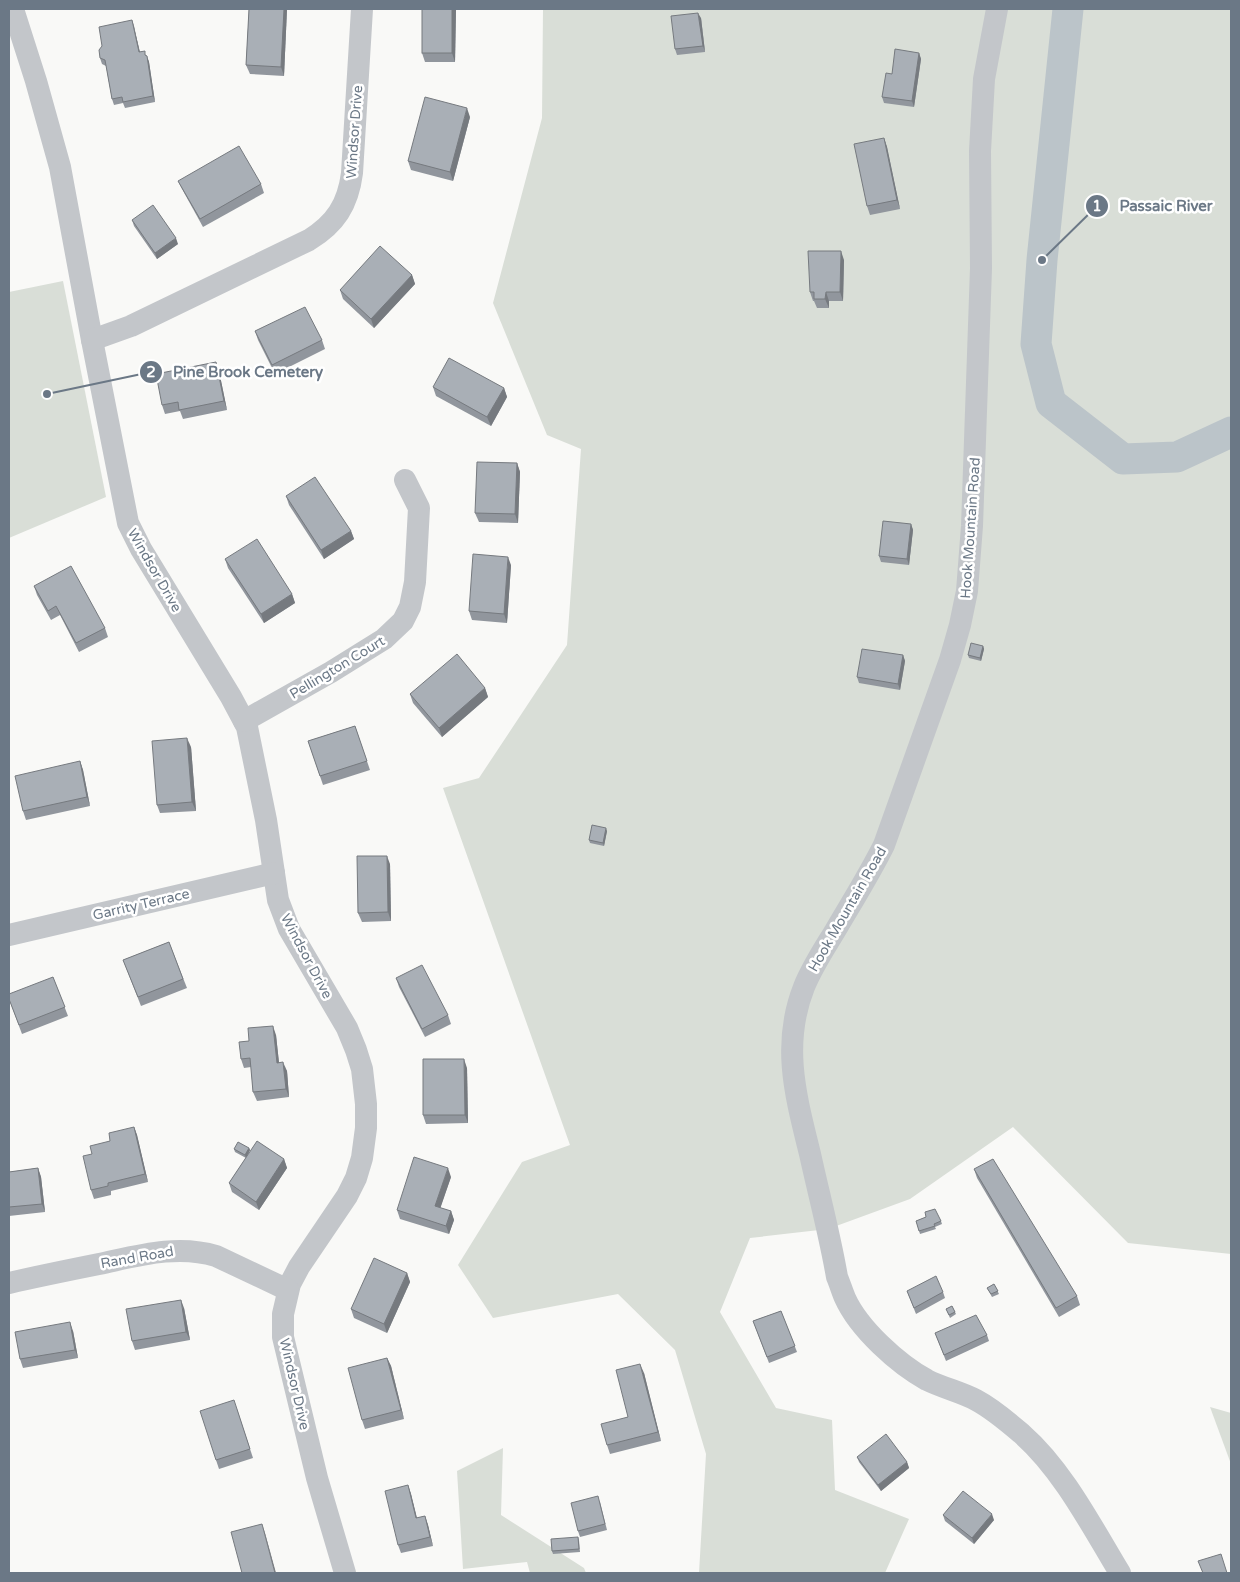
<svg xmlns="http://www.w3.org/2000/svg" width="1240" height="1582" font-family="'Varela Round',sans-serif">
  <rect width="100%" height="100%" fill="#f9f9f7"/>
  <g fill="#d9ded7">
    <path d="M 543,9 L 1231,9 L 1231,1254 L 1128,1243 L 1013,1127 L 910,1199 L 828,1229 L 750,1238 L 720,1312 L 776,1408 L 832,1420 L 835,1490 L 909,1519 L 885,1573 L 699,1573 L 706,1454 L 675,1350 L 618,1294 L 493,1318 L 458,1265 L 522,1162 L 570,1145 L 443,788 L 479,778 L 567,645 L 581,449 L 547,435 L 493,303 L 542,118 Z"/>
    <path d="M 63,281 L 106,497 L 9,538 L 9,292 Z"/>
    <path d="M 1210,1407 L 1231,1413 L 1231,1464 Z"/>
    <path d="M 503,1448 L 501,1515 L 584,1568 L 586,1573 L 530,1573 L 527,1562 L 463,1569 L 457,1471 Z"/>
  </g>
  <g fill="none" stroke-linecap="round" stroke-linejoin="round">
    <path stroke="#bbc4c9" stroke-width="31" d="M 1068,9 L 1042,260 L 1036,344 L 1051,403 L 1123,459 L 1177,457 L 1231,432"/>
    <g stroke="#c3c6ca" stroke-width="22">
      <path d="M 13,9 L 36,81 L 60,167 L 92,340 L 128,523 L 141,549 L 231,697 L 247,727 L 266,820 L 278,900 L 289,929 L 347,1028 L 356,1050 L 362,1069 L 366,1104 L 366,1128 L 362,1158 L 356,1178 L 347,1196 L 299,1267 L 290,1284 L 283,1314 L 283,1337 L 317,1478 L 345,1573"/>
      <path d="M 997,9 L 984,79 L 980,151 L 981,268 L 972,526 L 967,591 L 960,625 L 950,660 L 884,845 C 869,875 852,902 835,931 C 824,949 812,967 804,987 C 781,1045 796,1097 810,1154 C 819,1195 830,1236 837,1277 C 840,1284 842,1291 845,1298 C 859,1329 898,1364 927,1380 C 943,1388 961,1392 976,1400 C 993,1409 1008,1422 1022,1434 C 1063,1470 1092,1527 1120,1573"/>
      <path d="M 92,340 L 131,326 L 309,240 C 335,224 348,205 352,173 L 362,9"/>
      <path d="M 244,721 L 331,672 L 384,639 L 403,621 L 410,607 L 415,582 L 419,508 L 405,480"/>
      <path d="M 9,935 L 274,873"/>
      <path d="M 9,1283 C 39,1276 69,1270 99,1264 C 137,1256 177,1244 216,1256 L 288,1290"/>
    </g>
  </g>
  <g fill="#91969d">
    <path d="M 249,9 L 287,9 L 284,76 L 250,74 L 246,65 Z"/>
    <path d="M 422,9 L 456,9 L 455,62 L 425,62 L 422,53 Z"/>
    <path d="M 701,18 L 705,52 L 677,55 L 675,49 Z"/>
    <path d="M 132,20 L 140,52 L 146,55 L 149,62 L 155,102 L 125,108 L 123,103 L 114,105 L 112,99 L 106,66 L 102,64 L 100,58 Z"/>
    <path d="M 919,53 L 921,59 L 914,107 L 884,103 L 882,97 L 892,74 Z"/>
    <path d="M 470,117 L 453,181 L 411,170 L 408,161 Z"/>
    <path d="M 884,138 L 887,147 L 900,209 L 870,215 L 867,206 Z"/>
    <path d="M 178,181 L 261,184 L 264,193 L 203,227 L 182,189 Z"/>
    <path d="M 132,220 L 178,244 L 157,259 L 134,226 Z"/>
    <path d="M 844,260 L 843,301 L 829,301 L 829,308 L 817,308 L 814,301 L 813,301 L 810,292 Z"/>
    <path d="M 412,275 L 415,284 L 374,328 L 343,299 L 340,290 Z"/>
    <path d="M 255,331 L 322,340 L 325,349 L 275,374 L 258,340 Z"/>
    <path d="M 219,371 L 227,410 L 183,419 L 180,411 L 165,414 L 162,405 Z"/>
    <path d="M 433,387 L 504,388 L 507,397 L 491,426 L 436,396 Z"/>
    <path d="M 517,463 L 520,472 L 518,523 L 479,522 L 475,513 Z"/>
    <path d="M 286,496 L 351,531 L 354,539 L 324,559 L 289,505 Z"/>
    <path d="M 911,524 L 913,530 L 909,565 L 881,562 L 879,556 Z"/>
    <path d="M 225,559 L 292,594 L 295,603 L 264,623 L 228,568 Z"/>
    <path d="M 511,565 L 507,623 L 472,620 L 469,611 Z"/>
    <path d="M 34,586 L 105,628 L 108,637 L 79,652 L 60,615 L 51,620 L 37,595 Z"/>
    <path d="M 983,646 L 984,649 L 981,661 L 969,658 L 968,655 Z"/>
    <path d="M 903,655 L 905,661 L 900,690 L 859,683 L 857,677 Z"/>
    <path d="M 485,688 L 488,697 L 442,737 L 413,703 L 410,694 Z"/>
    <path d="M 355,726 L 370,770 L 323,785 L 308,741 Z"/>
    <path d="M 191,747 L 196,811 L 160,813 L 157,805 Z"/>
    <path d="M 80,761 L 83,770 L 90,806 L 26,820 L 23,811 Z"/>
    <path d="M 607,831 L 604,846 L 590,843 L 589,840 Z"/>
    <path d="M 390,864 L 391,921 L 362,922 L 358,913 Z"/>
    <path d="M 169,942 L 187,988 L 141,1006 L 123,960 Z"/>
    <path d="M 53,977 L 68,1016 L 22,1034 L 9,999 Z"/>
    <path d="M 396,978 L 448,1015 L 451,1024 L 425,1037 L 399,987 Z"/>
    <path d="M 276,1035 L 279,1063 L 287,1071 L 289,1097 L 257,1101 L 253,1092 L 251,1067 L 244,1068 L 241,1059 L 249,1041 Z"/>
    <path d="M 467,1068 L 468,1123 L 426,1124 L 423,1115 Z"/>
    <path d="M 134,1127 L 137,1135 L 148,1182 L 111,1191 L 111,1195 L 94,1199 L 91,1190 L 92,1154 L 110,1141 Z"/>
    <path d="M 249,1148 L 250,1150 L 247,1156 L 284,1159 L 287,1168 L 259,1210 L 232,1192 L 229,1183 L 246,1158 L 235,1152 L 234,1149 Z"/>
    <path d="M 38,1168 L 41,1177 L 45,1212 L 9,1216 L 9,1172 Z"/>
    <path d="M 974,1169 L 1077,1296 L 1080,1305 L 1059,1317 L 977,1178 Z"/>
    <path d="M 451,1177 L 440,1208 L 451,1211 L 454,1220 L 449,1234 L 400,1219 L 397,1210 Z"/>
    <path d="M 926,1217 L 941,1221 L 942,1224 L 935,1227 L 936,1229 L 920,1234 L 916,1221 Z"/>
    <path d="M 407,1273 L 410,1282 L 387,1333 L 354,1318 L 351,1309 Z"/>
    <path d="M 994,1284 L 999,1294 L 992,1297 L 987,1288 Z"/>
    <path d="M 907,1291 L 943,1292 L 945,1298 L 916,1314 Z"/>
    <path d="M 952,1306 L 956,1314 L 950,1318 L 946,1309 Z"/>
    <path d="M 184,1308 L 190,1340 L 135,1350 L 132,1341 Z"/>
    <path d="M 781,1311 L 797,1352 L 769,1363 L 753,1321 Z"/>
    <path d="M 73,1331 L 78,1358 L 23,1368 L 20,1359 Z"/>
    <path d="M 935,1333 L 987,1335 L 989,1341 L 946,1361 Z"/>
    <path d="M 387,1358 L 391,1366 L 404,1419 L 365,1429 L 362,1420 Z"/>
    <path d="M 644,1373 L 661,1441 L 610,1454 L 607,1445 L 628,1417 Z"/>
    <path d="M 237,1409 L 253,1458 L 219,1469 L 216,1460 Z"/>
    <path d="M 857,1457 L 907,1462 L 909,1468 L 881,1491 L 859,1462 Z"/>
    <path d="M 408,1485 L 411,1494 L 417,1518 L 425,1516 L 428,1525 L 433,1546 L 401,1553 L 398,1545 Z"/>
    <path d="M 600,1502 L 607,1530 L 580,1537 L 578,1531 Z"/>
    <path d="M 943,1515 L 994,1520 L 974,1544 L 945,1521 Z"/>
    <path d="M 578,1537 L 579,1540 L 580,1552 L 553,1554 L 552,1551 Z"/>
  </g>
  <g fill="#767a7f">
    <path d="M 284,9 L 287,9 L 284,76 L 281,67 Z"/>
    <path d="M 452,9 L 456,9 L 455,62 L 452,53 Z"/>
    <path d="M 698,13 L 701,18 L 705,52 L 703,46 Z"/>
    <path d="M 132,20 L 134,26 L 141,58 L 139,52 Z"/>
    <path d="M 919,53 L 921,59 L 914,107 L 912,101 Z"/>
    <path d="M 147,56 L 149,62 L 155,102 L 153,96 Z"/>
    <path d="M 467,108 L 470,117 L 453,181 L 450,172 Z"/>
    <path d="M 884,138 L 887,147 L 900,209 L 897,200 Z"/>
    <path d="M 176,238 L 178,244 L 157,259 L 155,253 Z"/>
    <path d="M 841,251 L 844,260 L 843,301 L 840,292 Z"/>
    <path d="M 412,275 L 415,284 L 374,328 L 371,319 Z"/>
    <path d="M 826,292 L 829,301 L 829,308 L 825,299 Z"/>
    <path d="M 216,362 L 219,371 L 227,410 L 224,401 Z"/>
    <path d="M 504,388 L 507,397 L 491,426 L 487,417 Z"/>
    <path d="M 517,463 L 520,472 L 518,523 L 515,514 Z"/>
    <path d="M 911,524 L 913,530 L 909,565 L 907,559 Z"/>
    <path d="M 351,531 L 354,539 L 324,559 L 321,550 Z"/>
    <path d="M 508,557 L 511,565 L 507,623 L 504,614 Z"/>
    <path d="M 292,594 L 295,603 L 264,623 L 261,614 Z"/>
    <path d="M 983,646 L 984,649 L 981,661 L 980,658 Z"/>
    <path d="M 903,655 L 905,661 L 900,690 L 898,684 Z"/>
    <path d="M 485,688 L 488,697 L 442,737 L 439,728 Z"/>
    <path d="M 187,738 L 191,747 L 196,811 L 192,802 Z"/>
    <path d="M 80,761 L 83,770 L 90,806 L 87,797 Z"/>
    <path d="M 606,828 L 607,831 L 604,846 L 603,843 Z"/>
    <path d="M 387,856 L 390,864 L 391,921 L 388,912 Z"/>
    <path d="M 273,1026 L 276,1035 L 280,1072 L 277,1063 Z"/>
    <path d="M 464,1059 L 467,1068 L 468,1123 L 465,1115 Z"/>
    <path d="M 283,1062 L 287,1071 L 289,1097 L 286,1089 Z"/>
    <path d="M 134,1127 L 137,1135 L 148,1182 L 145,1174 Z"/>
    <path d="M 249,1148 L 250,1150 L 246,1158 L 245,1155 Z"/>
    <path d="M 284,1159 L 287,1168 L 259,1210 L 256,1202 Z"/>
    <path d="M 38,1168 L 41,1177 L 45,1212 L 42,1204 Z"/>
    <path d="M 448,1168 L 451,1177 L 438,1215 L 435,1206 Z"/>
    <path d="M 451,1211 L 454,1220 L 449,1234 L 446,1226 Z"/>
    <path d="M 407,1273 L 410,1282 L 387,1333 L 384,1324 Z"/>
    <path d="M 181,1300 L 184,1308 L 190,1340 L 186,1332 Z"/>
    <path d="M 70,1322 L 73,1331 L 78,1358 L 75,1350 Z"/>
    <path d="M 387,1358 L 391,1366 L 404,1419 L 401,1410 Z"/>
    <path d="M 640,1364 L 644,1373 L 661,1441 L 658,1432 Z"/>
    <path d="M 907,1462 L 909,1468 L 881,1491 L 878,1485 Z"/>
    <path d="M 408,1485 L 411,1494 L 419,1527 L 416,1518 Z"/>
    <path d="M 992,1514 L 994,1520 L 974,1544 L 972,1538 Z"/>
    <path d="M 425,1516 L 428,1525 L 433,1546 L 430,1537 Z"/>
    <path d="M 262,1524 L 265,1533 L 276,1573 L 275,1573 Z"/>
  </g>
  <g fill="#a9afb6" stroke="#767a7f">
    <path d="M 249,9 L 284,9 L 281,67 L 246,65 Z"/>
    <rect x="422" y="9" width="30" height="44"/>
    <path d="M 698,13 L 703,46 L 675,49 L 671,16 Z"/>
    <path d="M 132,20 L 139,52 L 145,51 L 145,55 L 147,56 L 153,96 L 123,102 L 122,97 L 112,99 L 105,60 L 100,58 L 99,50 L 102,46 L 99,27 Z"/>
    <path d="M 895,49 L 919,53 L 912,101 L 882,97 L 886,73 L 892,74 Z"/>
    <path d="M 425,97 L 467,108 L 450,172 L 408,161 Z"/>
    <path d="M 884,138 L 897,200 L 867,206 L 854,144 Z"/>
    <path d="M 239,146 L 261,184 L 200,219 L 178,181 Z"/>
    <path d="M 153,205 L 176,238 L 155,253 L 132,220 Z"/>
    <path d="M 380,246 L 412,275 L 371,319 L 340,290 Z"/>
    <path d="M 808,251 L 841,251 L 840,292 L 826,292 L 825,299 L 814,299 L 814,292 L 810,292 Z"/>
    <path d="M 305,307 L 322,340 L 272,365 L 255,331 Z"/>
    <path d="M 449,358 L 504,388 L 487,417 L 433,387 Z"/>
    <path d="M 216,362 L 224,401 L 179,410 L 178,402 L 162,405 L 156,374 Z"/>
    <path d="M 477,462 L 517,463 L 515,514 L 475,513 Z"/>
    <path d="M 315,477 L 351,531 L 321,550 L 286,496 Z"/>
    <path d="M 883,521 L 911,524 L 907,559 L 879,556 Z"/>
    <path d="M 257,539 L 292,594 L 261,614 L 225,559 Z"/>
    <path d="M 473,554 L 508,557 L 504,614 L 469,611 Z"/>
    <path d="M 71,566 L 105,628 L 76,643 L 56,606 L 48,611 L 34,586 Z"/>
    <path d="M 971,643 L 983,646 L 980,658 L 968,655 Z"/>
    <path d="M 862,649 L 903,655 L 898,684 L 857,677 Z"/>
    <path d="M 457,654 L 485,688 L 439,728 L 410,694 Z"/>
    <path d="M 355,726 L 367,761 L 320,776 L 308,741 Z"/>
    <path d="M 187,738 L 192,802 L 157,805 L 152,741 Z"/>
    <path d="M 80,761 L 87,797 L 23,811 L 15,776 Z"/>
    <path d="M 592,825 L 606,828 L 603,843 L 589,840 Z"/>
    <path d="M 357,856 L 387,856 L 388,912 L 358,913 Z"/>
    <path d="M 169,942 L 183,979 L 138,997 L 123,960 Z"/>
    <path d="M 422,965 L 448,1015 L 422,1029 L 396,978 Z"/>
    <path d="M 53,977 L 65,1007 L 19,1025 L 9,999 L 9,994 Z"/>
    <path d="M 273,1026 L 277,1063 L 283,1062 L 286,1089 L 253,1092 L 250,1058 L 241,1059 L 239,1042 L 249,1041 L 248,1028 Z"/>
    <path d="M 423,1059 L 464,1059 L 465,1115 L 423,1115 Z"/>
    <path d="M 134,1127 L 145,1174 L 108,1183 L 108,1186 L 91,1190 L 83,1156 L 92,1154 L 90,1146 L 110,1141 L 109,1133 Z"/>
    <path d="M 257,1141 L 284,1159 L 256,1202 L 229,1183 Z"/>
    <path d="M 238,1142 L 249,1148 L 245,1155 L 234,1149 Z"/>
    <path d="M 414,1157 L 448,1168 L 435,1206 L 451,1211 L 446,1226 L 397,1210 Z"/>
    <path d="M 993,1159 L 1077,1296 L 1056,1308 L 974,1169 Z"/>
    <path d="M 38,1168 L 42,1204 L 9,1207 L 9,1172 Z"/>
    <path d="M 935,1209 L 941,1221 L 934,1224 L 935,1226 L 919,1231 L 916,1221 L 926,1217 L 925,1212 Z"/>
    <path d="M 374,1258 L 407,1273 L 384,1324 L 351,1309 Z"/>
    <path d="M 936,1276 L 943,1292 L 914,1308 L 907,1291 Z"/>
    <path d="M 994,1284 L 998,1291 L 991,1294 L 987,1288 Z"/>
    <path d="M 181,1300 L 186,1332 L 132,1341 L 126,1309 Z"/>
    <path d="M 952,1306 L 955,1312 L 949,1315 L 946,1309 Z"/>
    <path d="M 781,1311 L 795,1346 L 767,1357 L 753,1321 Z"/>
    <path d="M 976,1315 L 987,1335 L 944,1355 L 935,1333 Z"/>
    <path d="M 70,1322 L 75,1350 L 20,1359 L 15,1332 Z"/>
    <path d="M 387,1358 L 401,1410 L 362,1420 L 348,1368 Z"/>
    <path d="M 640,1364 L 658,1432 L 607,1445 L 601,1424 L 628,1417 L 616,1370 Z"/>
    <path d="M 234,1400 L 250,1449 L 216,1460 L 200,1411 Z"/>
    <path d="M 886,1434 L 907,1462 L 878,1485 L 857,1457 Z"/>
    <path d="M 408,1485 L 416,1518 L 425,1516 L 430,1537 L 398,1545 L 385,1491 Z"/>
    <path d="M 963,1491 L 992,1514 L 972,1538 L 943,1515 Z"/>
    <path d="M 598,1496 L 605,1524 L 578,1531 L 571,1503 Z"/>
    <path d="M 262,1524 L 275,1573 L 242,1573 L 231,1532 Z"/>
    <path d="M 578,1537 L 579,1549 L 552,1551 L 551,1539 Z"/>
    <path d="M 1221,1554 L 1227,1573 L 1203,1573 L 1198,1561 Z"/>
  </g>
  <g text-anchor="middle" stroke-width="5" stroke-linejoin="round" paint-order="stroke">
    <g font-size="14" fill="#6b7886" stroke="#fff">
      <text transform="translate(354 132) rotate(-86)" y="5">Windsor Drive</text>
      <text transform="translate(970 528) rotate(-86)" y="5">Hook Mountain Road</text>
      <text transform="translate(155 570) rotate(60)" y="5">Windsor Drive</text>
      <text transform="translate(337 667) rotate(-31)" y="5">Pellington Court</text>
      <text transform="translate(141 904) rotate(-13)" y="5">Garrity Terrace</text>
      <text transform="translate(847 909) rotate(-60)" y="5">Hook Mountain Road</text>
      <text transform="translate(307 956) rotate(62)" y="5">Windsor Drive</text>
      <text transform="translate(137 1257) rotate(-10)" y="5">Rand Road</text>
      <text transform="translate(295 1384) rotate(77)" y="5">Windsor Drive</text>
    </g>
  </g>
  <path fill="none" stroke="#6b7886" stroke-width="2" d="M1042 260L1097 206M47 394L151 372"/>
  <g fill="#6b7886" stroke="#fff" stroke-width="2">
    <circle cx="1042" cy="260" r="5"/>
    <circle cx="47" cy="394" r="5"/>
    <circle cx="1097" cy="206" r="12"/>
    <circle cx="151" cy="372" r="12"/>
  </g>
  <g font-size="15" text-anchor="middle" font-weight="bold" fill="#fff">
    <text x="1097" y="211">1</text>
    <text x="151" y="377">2</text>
  </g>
  <g font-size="15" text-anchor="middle" font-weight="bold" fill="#6b7886" stroke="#fff" stroke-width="5" stroke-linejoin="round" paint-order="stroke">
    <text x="1166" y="211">Passaic River</text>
    <text x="248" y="377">Pine Brook Cemetery</text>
  </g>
  <rect width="1240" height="1582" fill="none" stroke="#6b7886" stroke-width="20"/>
</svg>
